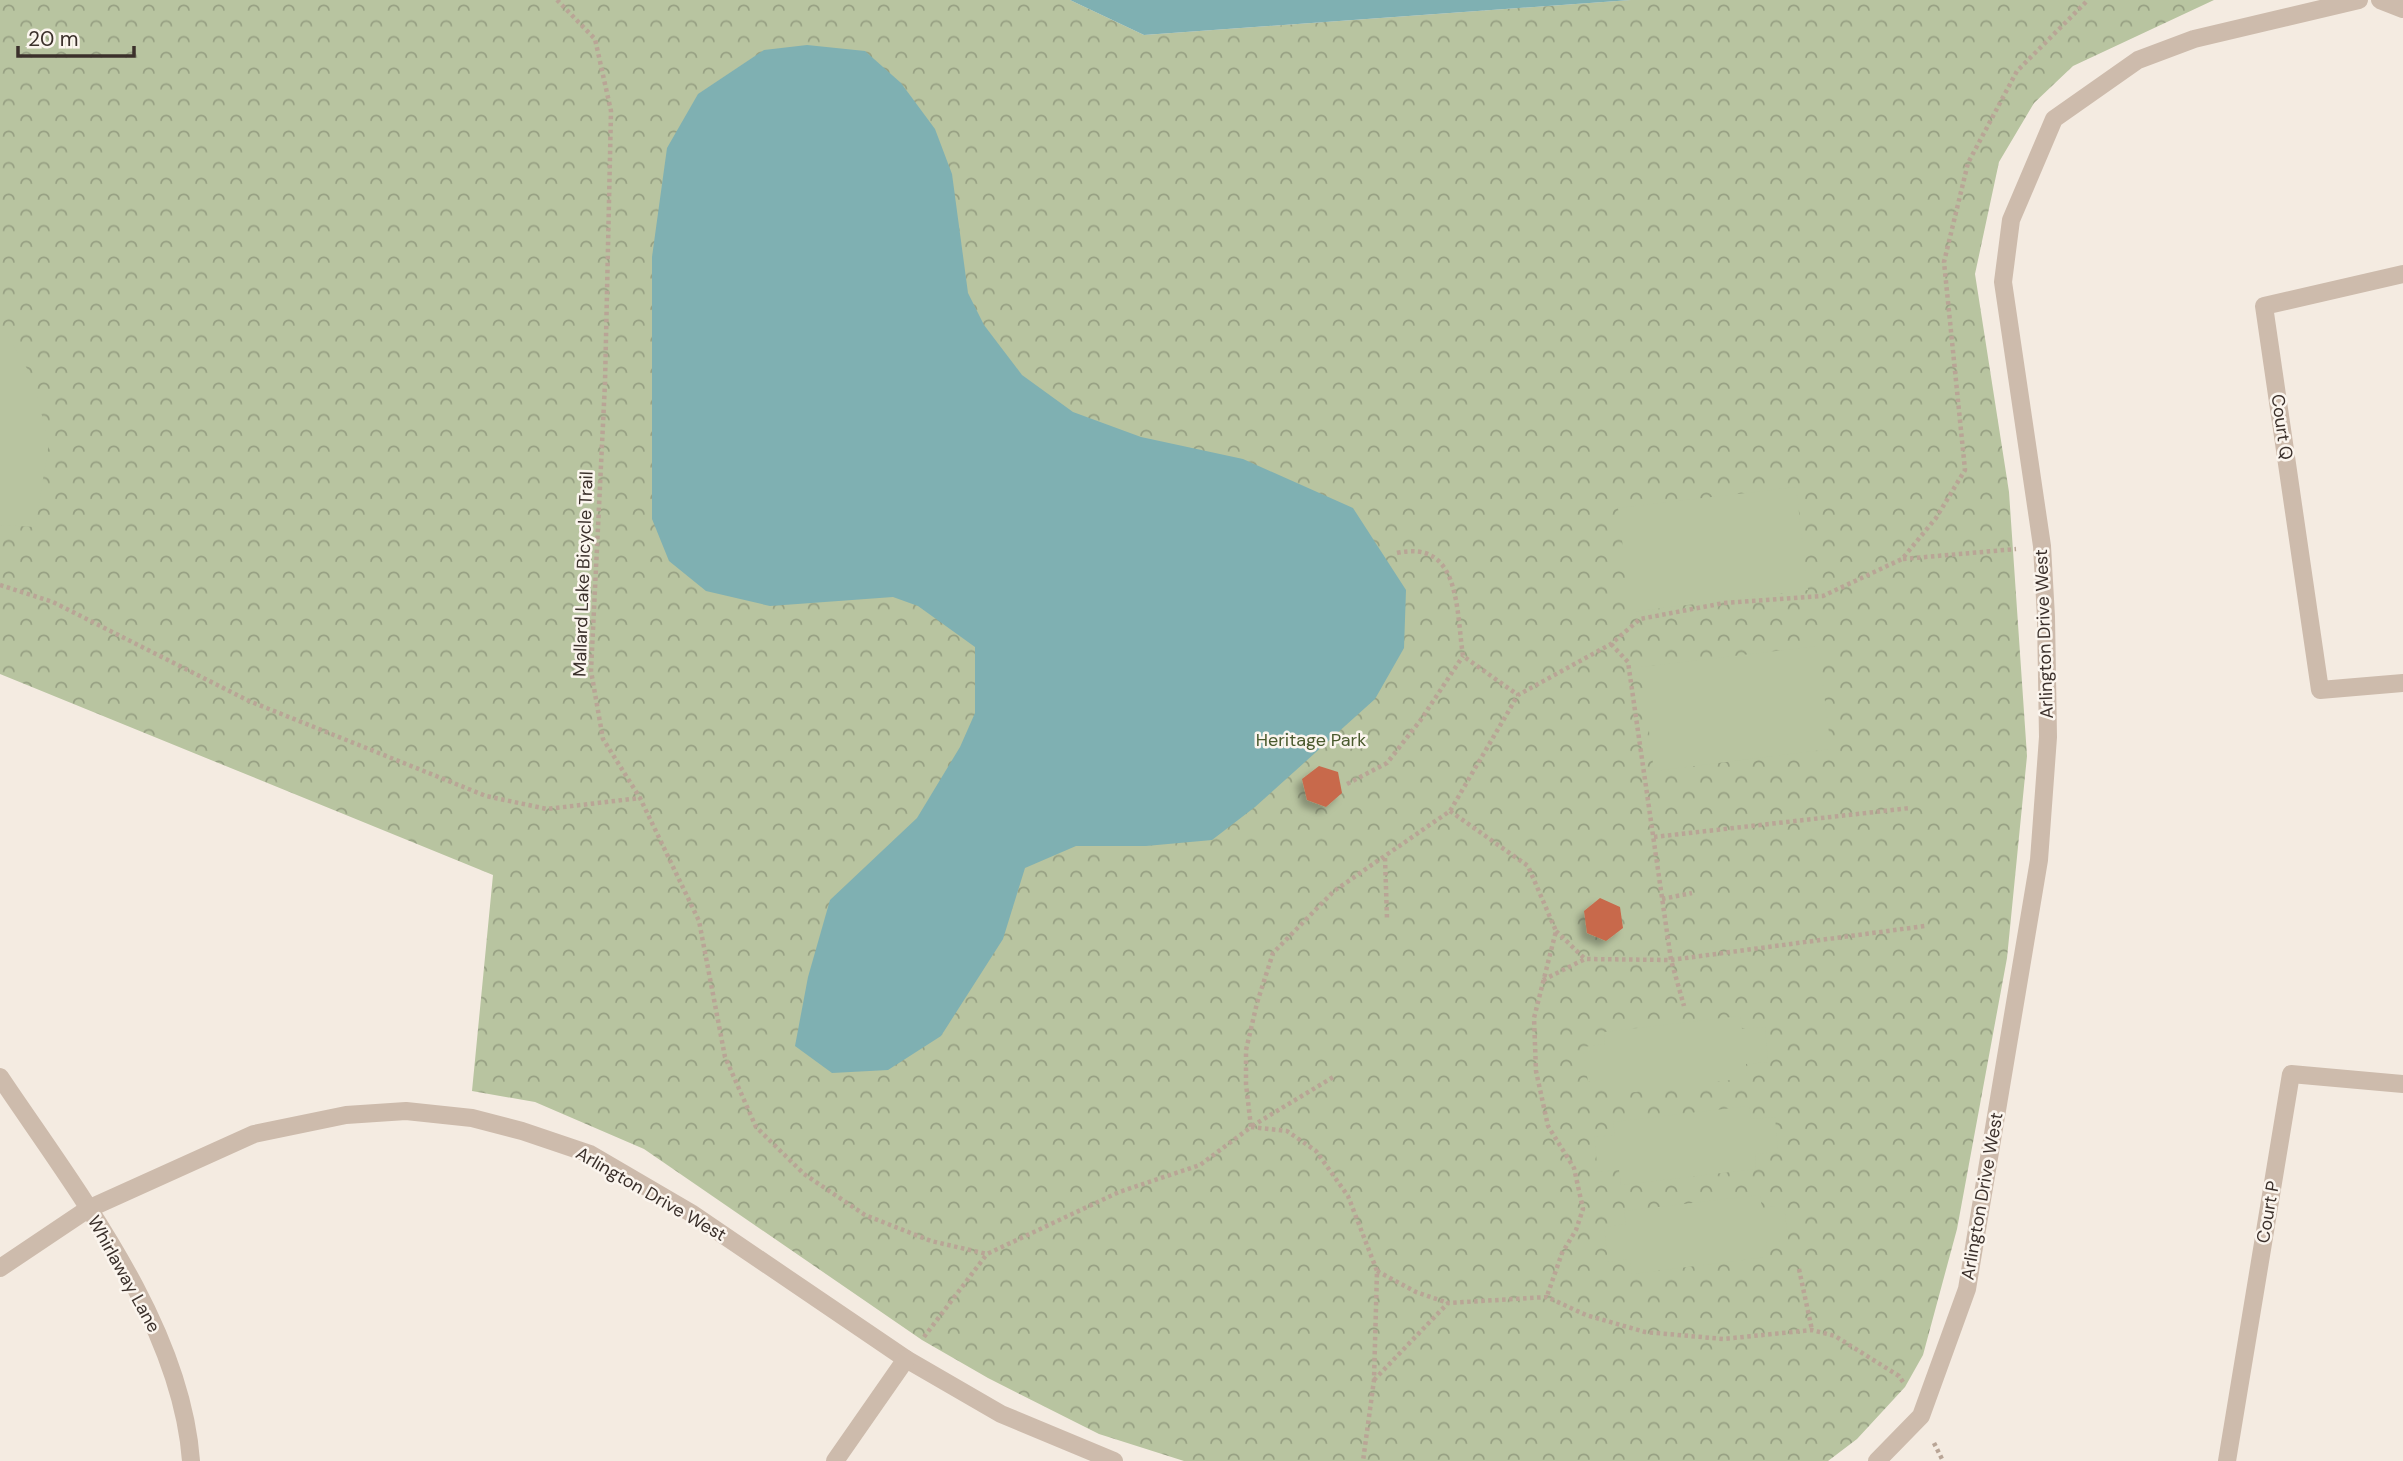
<svg xmlns="http://www.w3.org/2000/svg" width="2403" height="1461" font-family="'DM Sans',sans-serif">
  <defs>
    <pattern id="park-crowns" width="20" height="18" patternUnits="userSpaceOnUse" patternTransform="scale(1.75)"><rect width="20" height="18" fill="#b8c4a0"/><path d="M2 6a3 3 0 1 1 6 0M12 15a3 3 0 1 1 6 0" fill="none" stroke="#97a083"/></pattern>
    <filter id="shadow"><feDropShadow dx="-6" dy="6" stdDeviation="3.5" flood-color="#0004"/></filter>
  </defs>
  <rect width="100%" height="100%" fill="#f4ebe1"/>
  <path fill="url(#park-crowns)" d="M 0,0 L 1070,0 L 1144,35 L 1631,0 L 2214,0 L 2073,66 L 2034,103 L 1999,162 L 1975,274 L 2009,492 L 2027,756 L 2007,958 L 1957,1229 L 1923,1355 L 1905,1387 L 1857,1439 L 1828,1461 L 1184,1461 L 1099,1434 L 988,1378 L 922,1340 L 644,1149 L 535,1102 L 472,1091 L 493,875 L 0,674 Z"/>
  <g fill="#b8c4a0">
    <path d="M 0,323 L 32,377 L 49,443 L 35,527 L 0,525 Z"/>
    <path d="M 1796,487 L 1808,590 L 1631,612 L 1618,508 Z"/>
    <path d="M 1818,646 L 1831,749 L 1654,771 L 1641,667 Z"/>
    <path d="M 1740,1016 L 1742,1029 L 1765,1027 L 1768,1062 L 1746,1064 L 1747,1078 L 1611,1095 L 1609,1079 L 1588,1082 L 1583,1047 L 1605,1044 L 1604,1032 Z"/>
    <path d="M 1749,1106 L 1751,1119 L 1775,1117 L 1778,1152 L 1755,1154 L 1756,1169 L 1621,1185 L 1619,1170 L 1598,1172 L 1594,1137 L 1615,1135 L 1613,1122 Z"/>
    <path d="M 1760,1195 L 1762,1208 L 1784,1205 L 1788,1240 L 1766,1243 L 1767,1257 L 1632,1274 L 1630,1259 L 1608,1262 L 1604,1227 L 1626,1224 L 1624,1211 Z"/>
  </g>
  <g fill="#7fb0b2">
    <path d="M 1070,0 L 1631,0 L 1144,35 Z"/>
    <path d="M 807,45 L 865,51 L 901,83 L 935,129 L 952,174 L 968,293 L 984,325 L 1022,375 L 1073,412 L 1141,437 L 1243,459 L 1353,508 L 1406,590 L 1404,648 L 1375,699 L 1255,807 L 1212,840 L 1146,846 L 1076,846 L 1025,868 L 1003,939 L 941,1036 L 888,1070 L 832,1073 L 795,1046 L 808,977 L 830,900 L 917,818 L 960,747 L 975,713 L 975,647 L 918,606 L 893,597 L 770,606 L 706,591 L 669,561 L 652,519 L 652,257 L 667,148 L 698,94 L 764,50 Z"/>
  </g>
  <g fill="#c8694b" filter="url(#shadow)">
    <path d="M 1319,766 L 1338,772 L 1342,793 L 1326,807 L 1307,800 L 1302,779 Z"/>
    <path d="M 1600,898 L 1620,907 L 1623,928 L 1606,941 L 1587,933 L 1584,911 Z"/>
  </g>
  <g fill="none" stroke-linecap="round" stroke-linejoin="round">
    <g stroke="#b9a596" stroke-width="4.5" stroke-dasharray="3.5 3.5" stroke-linecap="butt">
      <path d="M 557,0 L 595,39 L 611,111 L 605,383 L 591,671 L 603,739 L 640,798 L 699,921 L 725,1057 L 756,1127 L 804,1174 L 865,1215 L 931,1241 L 987,1254 L 1119,1192 L 1200,1165 L 1251,1127 L 1246,1084 L 1246,1050 L 1257,1003 L 1273,953 L 1334,891 L 1450,811 L 1518,695 L 1611,644 L 1640,619 L 1724,603 L 1823,596 L 1902,559 L 1936,518 L 1965,470 L 1944,262 L 1968,163 L 2017,71 L 2088,0"/>
      <path d="M 1397,553 C 1461,539 1456,611 1463,656 L 1518,695"/>
      <path d="M 1903,559 L 2016,549"/>
      <path d="M 0,585 L 53,602 L 249,701 L 486,796 L 547,809 L 640,798"/>
      <path d="M 1611,644 L 1628,662 L 1671,960 L 1684,1006"/>
      <path d="M 1347,784 L 1387,763 L 1420,721 L 1463,656"/>
      <path d="M 1450,811 L 1528,866 L 1556,931 L 1534,1018 L 1536,1071 L 1548,1126 L 1574,1168 L 1583,1209 L 1576,1230 L 1562,1253 L 1547,1296"/>
      <path d="M 1654,837 L 1910,808"/>
      <path d="M 1385,858 L 1387,918"/>
      <path d="M 1662,899 L 1692,893"/>
      <path d="M 1556,931 L 1585,959"/>
      <path d="M 1543,980 L 1585,959 L 1671,960 L 1925,926"/>
      <path d="M 1252,1126 L 1335,1076"/>
      <path d="M 1251,1127 L 1287,1131 L 1316,1151 L 1348,1196 L 1377,1271 L 1374,1380 L 1363,1461"/>
      <path d="M 1799,1269 L 1812,1330"/>
      <path d="M 1377,1271 L 1416,1292 L 1448,1303"/>
      <path d="M 924,1337 L 987,1254"/>
      <path d="M 1374,1380 L 1448,1303 L 1547,1297 L 1586,1315 L 1645,1332 L 1723,1339 L 1812,1330 L 1835,1336 L 1899,1376 L 1903,1382"/>
      <path d="M 1934,1443 L 1943,1461"/>
    </g>
    <g stroke="#cdbbac" stroke-width="18">
      <path d="M 2380,0 L 2403,9"/>
      <path d="M 2403,274 L 2264,306 L 2320,690 L 2403,683"/>
      <path d="M 0,1077 C 75,1189 181,1323 191,1461"/>
      <path d="M 0,1268 L 88,1209 L 254,1134 L 346,1115 L 406,1111 L 472,1118 L 522,1131 L 590,1154 L 691,1213 L 906,1359 L 1001,1414 L 1114,1461"/>
      <path d="M 835,1461 L 906,1359"/>
      <path d="M 1877,1461 L 1921,1416 L 1967,1289 L 2039,860 L 2048,737 L 2046,617 L 2042,546 L 2003,282 L 2011,220 L 2054,119 L 2138,60 L 2194,39 L 2359,0"/>
      <path d="M 2227,1461 L 2291,1074 L 2403,1084"/>
    </g>
  </g>
  <g text-anchor="middle" stroke-width="5" stroke-linejoin="round" paint-order="stroke">
    <g font-size="18" fill="#3b302b" stroke="#fbf5ee">
      <text transform="translate(2282 427) rotate(82)" y="6">Court Q</text>
      <text transform="translate(583 574) rotate(-88)" y="6">Mallard Lake Bicycle Trail</text>
      <text transform="translate(2044 634) rotate(-92)" y="6">Arlington Drive West</text>
      <text transform="translate(651 1194) rotate(30)" y="6">Arlington Drive West</text>
      <text transform="translate(1982 1196) rotate(-80)" y="6">Arlington Drive West</text>
      <text transform="translate(2268 1212) rotate(-80)" y="6">Court P</text>
      <text transform="translate(124 1274) rotate(61)" y="6">Whirlaway Lane</text>
    </g>
    <g font-size="18" fill="#4a5a2e" stroke="#fbf5ee">
      <text x="1311" y="746">Heritage Park</text>
    </g>
  </g>
  <path d="M18 46v10h116v-10" fill="none" stroke="#3b302b" stroke-width="3.5"/>
  <text x="28" y="46" font-size="21" fill="#3b302b" stroke="#fbf5ee" stroke-width="5" paint-order="stroke">20 m</text>
</svg>
